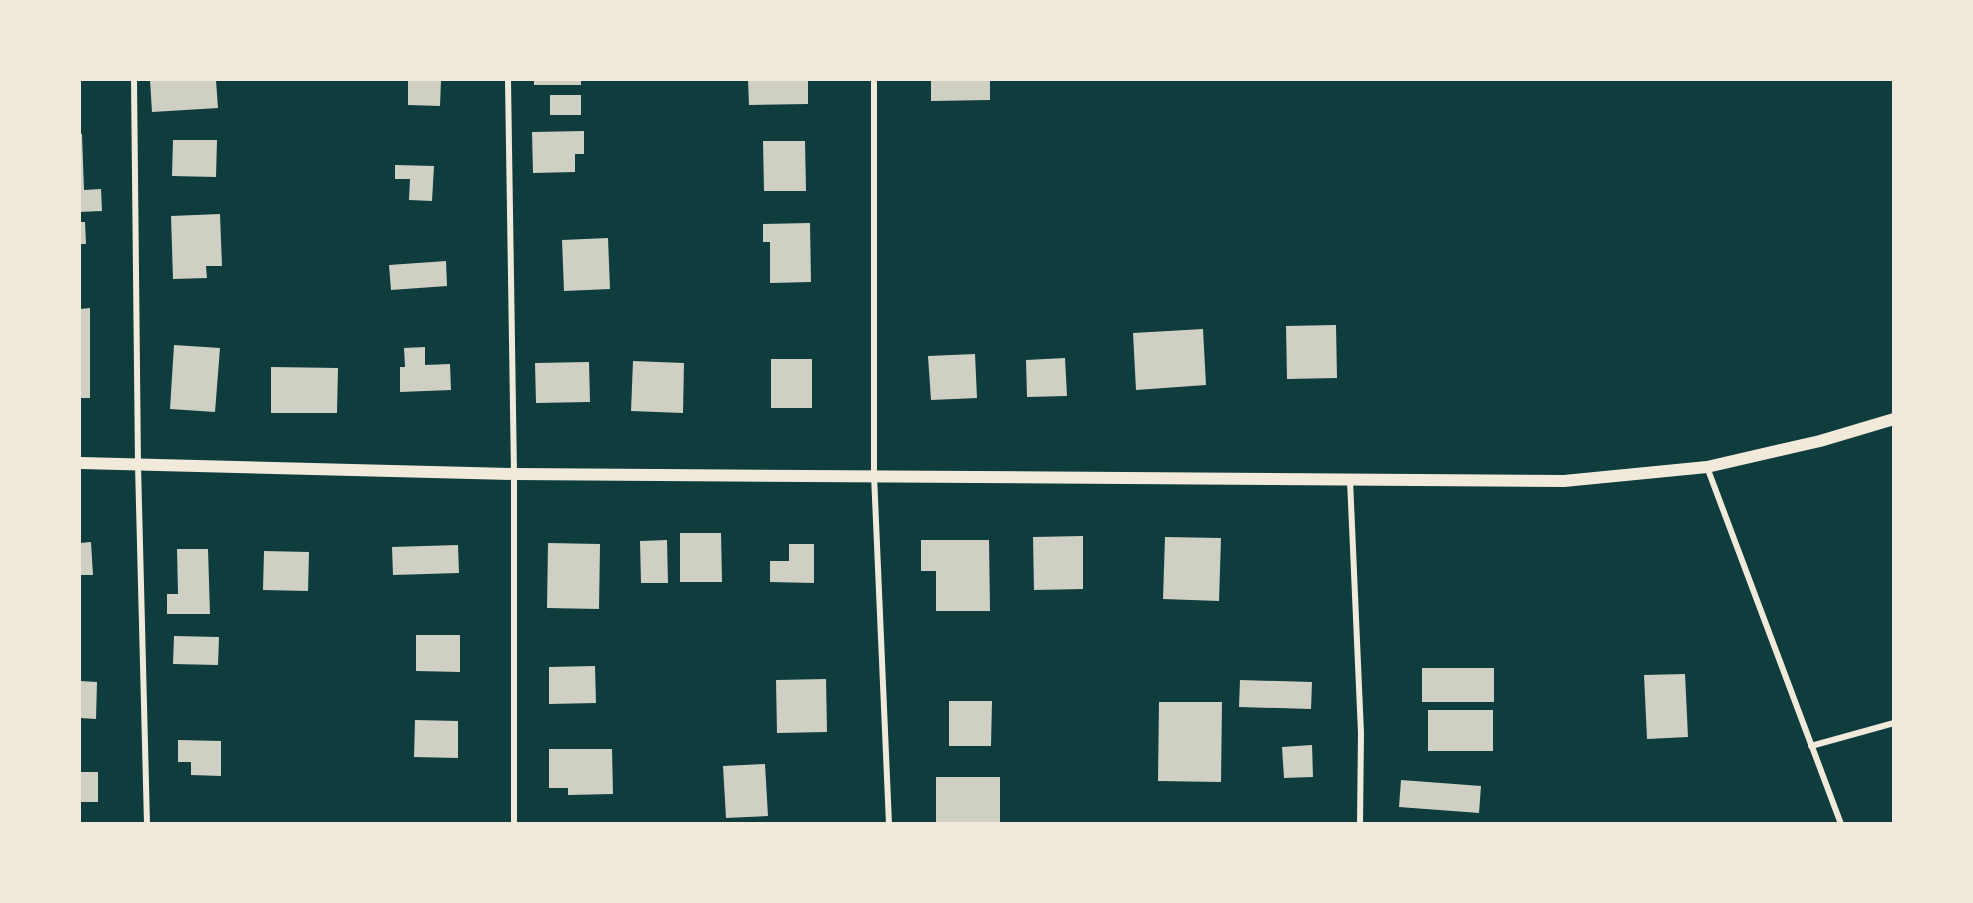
<svg xmlns="http://www.w3.org/2000/svg" width="1973" height="903" font-family="'Golos Text',sans-serif">
  <rect width="100%" height="100%" fill="#0f3d3e"/>
  <g fill="#cfcfc3">
    <path d="M 150,80 L 216,80 L 218,108 L 152,112 Z"/>
    <path d="M 408,80 L 441,80 L 440,106 L 408,105 Z"/>
    <rect x="534" y="80" width="47" height="5"/>
    <path d="M 748,80 L 808,80 L 808,104 L 749,105 Z"/>
    <path d="M 931,80 L 990,80 L 990,100 L 931,101 Z"/>
    <rect x="550" y="95" width="31" height="20"/>
    <path d="M 584,131 L 584,154 L 575,154 L 575,172 L 533,173 L 532,132 Z"/>
    <path d="M 80,134 L 82,134 L 84,190 L 101,189 L 102,211 L 80,212 Z"/>
    <path d="M 173,140 L 217,140 L 216,177 L 172,176 Z"/>
    <path d="M 763,141 L 805,141 L 806,191 L 764,191 Z"/>
    <path d="M 395,165 L 434,166 L 432,201 L 409,200 L 410,179 L 395,179 Z"/>
    <path d="M 220,214 L 222,266 L 206,266 L 207,278 L 173,279 L 171,216 Z"/>
    <path d="M 80,222 L 85,222 L 86,244 L 80,244 Z"/>
    <path d="M 810,223 L 811,282 L 770,283 L 770,242 L 763,242 L 763,224 Z"/>
    <path d="M 608,238 L 610,289 L 564,291 L 562,240 Z"/>
    <path d="M 446,261 L 447,286 L 391,290 L 389,265 Z"/>
    <path d="M 90,308 L 90,398 L 80,398 L 80,309 Z"/>
    <path d="M 1336,325 L 1337,378 L 1287,379 L 1286,326 Z"/>
    <path d="M 1203,329 L 1206,385 L 1136,390 L 1133,333 Z"/>
    <path d="M 174,345 L 220,348 L 215,412 L 170,409 Z"/>
    <path d="M 425,347 L 425,365 L 450,364 L 451,390 L 400,392 L 400,367 L 405,367 L 404,348 Z"/>
    <path d="M 975,354 L 977,398 L 931,400 L 928,356 Z"/>
    <path d="M 1065,358 L 1067,396 L 1027,397 L 1026,360 Z"/>
    <rect x="771" y="359" width="41" height="49"/>
    <path d="M 633,361 L 684,363 L 683,413 L 631,411 Z"/>
    <path d="M 589,362 L 590,402 L 536,403 L 535,363 Z"/>
    <path d="M 271,367 L 338,368 L 337,413 L 271,413 Z"/>
    <path d="M 680,533 L 721,533 L 722,582 L 680,582 Z"/>
    <path d="M 1083,536 L 1083,589 L 1034,590 L 1033,537 Z"/>
    <path d="M 1165,537 L 1221,538 L 1219,601 L 1163,599 Z"/>
    <path d="M 667,540 L 668,583 L 641,583 L 640,541 Z"/>
    <path d="M 921,540 L 989,540 L 990,611 L 936,611 L 936,571 L 921,571 Z"/>
    <path d="M 91,542 L 93,575 L 80,575 L 80,543 Z"/>
    <path d="M 548,543 L 600,544 L 599,609 L 547,608 Z"/>
    <path d="M 789,544 L 814,544 L 814,583 L 770,582 L 770,561 L 789,561 Z"/>
    <path d="M 458,545 L 459,573 L 393,575 L 392,547 Z"/>
    <path d="M 177,549 L 208,549 L 210,614 L 167,614 L 167,594 L 178,594 Z"/>
    <path d="M 264,551 L 309,552 L 308,591 L 263,590 Z"/>
    <path d="M 416,635 L 460,635 L 460,672 L 416,671 Z"/>
    <path d="M 174,636 L 219,637 L 218,665 L 173,664 Z"/>
    <path d="M 595,666 L 596,703 L 549,704 L 549,667 Z"/>
    <rect x="1422" y="668" width="72" height="34"/>
    <path d="M 1685,674 L 1688,737 L 1647,739 L 1644,675 Z"/>
    <path d="M 826,679 L 827,732 L 777,733 L 776,680 Z"/>
    <path d="M 1240,680 L 1312,682 L 1311,709 L 1239,707 Z"/>
    <path d="M 80,681 L 97,682 L 96,719 L 80,718 Z"/>
    <path d="M 949,701 L 992,701 L 991,746 L 949,746 Z"/>
    <path d="M 1159,702 L 1222,702 L 1221,782 L 1158,781 Z"/>
    <rect x="1428" y="710" width="65" height="41"/>
    <path d="M 415,720 L 458,721 L 458,758 L 414,757 Z"/>
    <path d="M 178,740 L 221,741 L 221,776 L 191,775 L 191,762 L 178,762 Z"/>
    <path d="M 1312,745 L 1313,777 L 1284,778 L 1282,747 Z"/>
    <path d="M 549,749 L 612,749 L 613,794 L 568,795 L 568,788 L 549,788 Z"/>
    <path d="M 765,764 L 768,816 L 726,818 L 723,766 Z"/>
    <rect x="80" y="772" width="18" height="30"/>
    <rect x="936" y="777" width="64" height="47"/>
    <path d="M 1401,780 L 1481,786 L 1479,813 L 1399,807 Z"/>
  </g>
  <g fill="none" stroke-linecap="round" stroke-linejoin="round">
    <g stroke="#f1e9da" stroke-width="6">
      <path d="M 134,80 L 138,465 L 147,824"/>
      <path d="M 508,80 L 514,474 L 514,824"/>
      <path d="M 874,80 L 874,475 L 889,824"/>
      <path d="M 1707,467 L 1841,824"/>
      <path d="M 1350,480 L 1361,733 L 1360,824"/>
      <path d="M 1811,746 L 1894,723"/>
    </g>
    <path stroke="#f1e9da" stroke-width="12" d="M 80,463 L 514,474 L 1564,481 L 1707,467 L 1820,441 L 1894,419"/>
  </g>
  <rect width="1973" height="903" fill="none" stroke="#f1e9da" stroke-width="162"/>
</svg>
